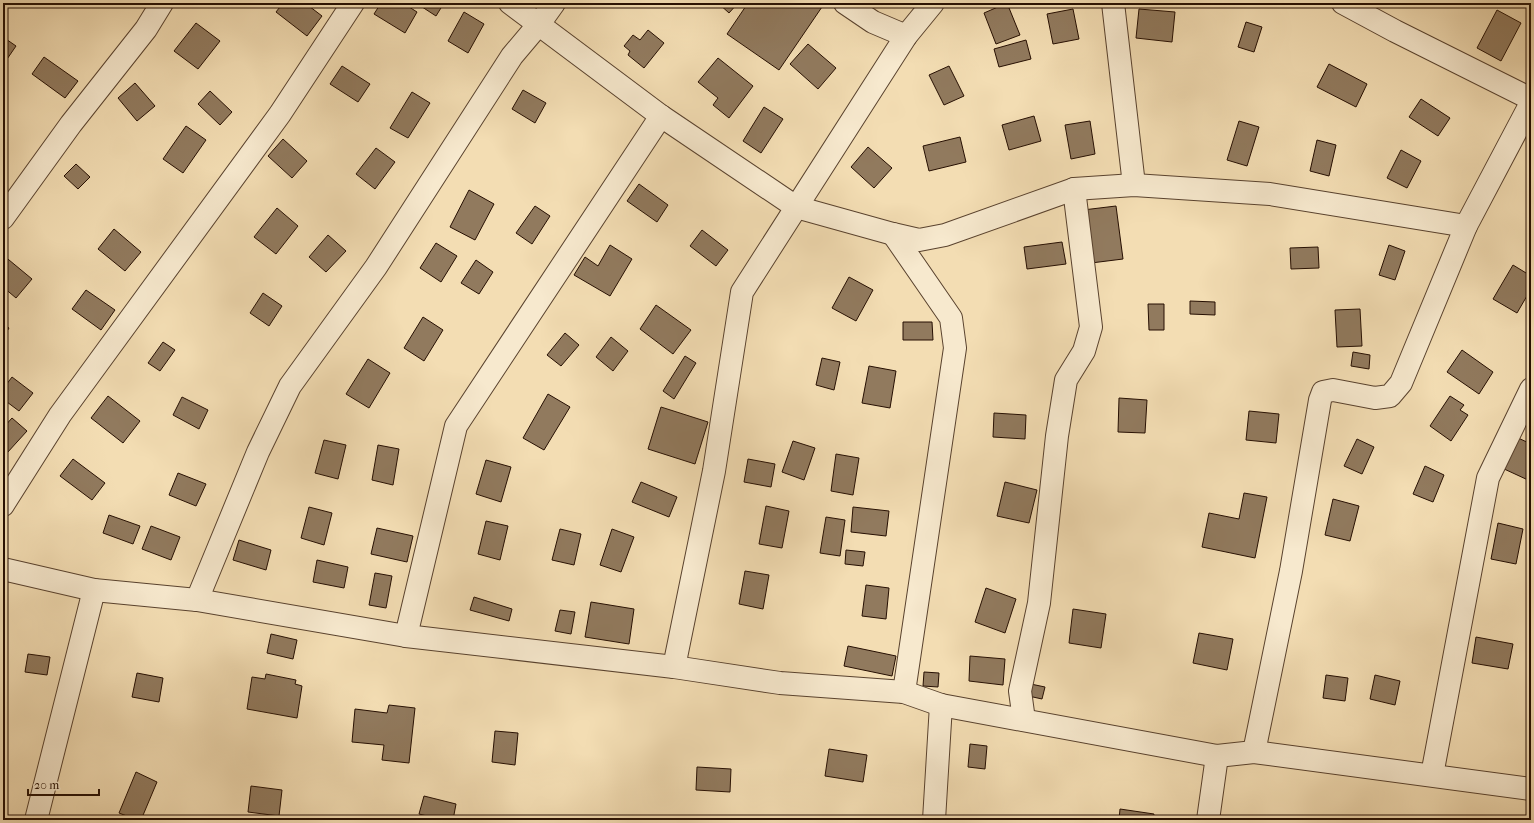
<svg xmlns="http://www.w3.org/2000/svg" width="1534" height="823" font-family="'IM FELL French Canon',serif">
  <rect width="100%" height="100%" fill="#f3ddb3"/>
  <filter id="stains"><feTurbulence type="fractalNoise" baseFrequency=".005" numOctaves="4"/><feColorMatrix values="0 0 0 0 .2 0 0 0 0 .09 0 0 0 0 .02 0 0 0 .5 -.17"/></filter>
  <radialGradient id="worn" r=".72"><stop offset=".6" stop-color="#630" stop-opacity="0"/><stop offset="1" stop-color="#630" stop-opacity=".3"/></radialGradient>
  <g fill="#917a5e" stroke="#260f02">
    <path d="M 283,3 L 305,3 L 322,16 L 307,36 L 276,12 Z"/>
    <path d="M 381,3 L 403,3 L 417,12 L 405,33 L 374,14 Z"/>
    <path d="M 416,3 L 444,3 L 436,16 Z"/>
    <path d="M 718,3 L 738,3 L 729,13 Z"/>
    <path d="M 748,3 L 823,3 L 824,4 L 779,70 L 727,34 Z"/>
    <path d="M 1007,3 L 1020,35 L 996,44 L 984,13 Z"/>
    <path d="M 1073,9 L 1079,39 L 1053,44 L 1047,14 Z"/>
    <path d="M 1139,9 L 1175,12 L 1172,42 L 1136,38 Z"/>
    <path d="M 1497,10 L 1521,23 L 1501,61 L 1477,48 Z"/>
    <path d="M 464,12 L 484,24 L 468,53 L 448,41 Z"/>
    <path d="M 1246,22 L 1262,27 L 1254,52 L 1238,47 Z"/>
    <path d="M 196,23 L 220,41 L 198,69 L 174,51 Z"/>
    <path d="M 648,30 L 664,43 L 644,68 L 628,55 L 630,51 L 624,46 L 633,35 L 640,40 Z"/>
    <path d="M 3,37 L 16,46 L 3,65 Z"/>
    <path d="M 1026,40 L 1031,59 L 999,67 L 994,49 Z"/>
    <path d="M 808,44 L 836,68 L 818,89 L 790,64 Z"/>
    <path d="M 44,57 L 78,81 L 65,98 L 32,74 Z"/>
    <path d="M 718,58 L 753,86 L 729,118 L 713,105 L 718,98 L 698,82 Z"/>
    <path d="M 1329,64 L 1367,84 L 1356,107 L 1317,87 Z"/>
    <path d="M 342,66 L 370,84 L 358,102 L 330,84 Z"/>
    <path d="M 949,66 L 964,96 L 944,105 L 929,75 Z"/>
    <path d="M 135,83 L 155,106 L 137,121 L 118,98 Z"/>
    <path d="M 523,90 L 546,103 L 535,123 L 512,109 Z"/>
    <path d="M 210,91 L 232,112 L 220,125 L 198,104 Z"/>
    <path d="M 412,92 L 430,103 L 408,138 L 390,128 Z"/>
    <path d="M 1421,99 L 1450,118 L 1438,136 L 1409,117 Z"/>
    <path d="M 764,107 L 783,119 L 761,153 L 743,141 Z"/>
    <path d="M 1034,116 L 1041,141 L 1009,150 L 1002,125 Z"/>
    <path d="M 1090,121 L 1095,154 L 1071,159 L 1065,125 Z"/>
    <path d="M 1239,121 L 1259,127 L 1247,166 L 1227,160 Z"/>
    <path d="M 186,126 L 206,140 L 183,173 L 163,159 Z"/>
    <path d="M 960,137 L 966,162 L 929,171 L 923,146 Z"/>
    <path d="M 283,139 L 307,161 L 292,178 L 268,156 Z"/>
    <path d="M 1317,140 L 1336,145 L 1329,176 L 1310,171 Z"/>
    <path d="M 868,147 L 892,168 L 874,188 L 851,167 Z"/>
    <path d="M 376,148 L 395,162 L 375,189 L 356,174 Z"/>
    <path d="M 1401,150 L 1421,161 L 1407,188 L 1387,178 Z"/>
    <path d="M 76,164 L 90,177 L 78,189 L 64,176 Z"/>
    <path d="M 639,184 L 668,205 L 657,222 L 627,201 Z"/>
    <path d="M 469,190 L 494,204 L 475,240 L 450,227 Z"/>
    <path d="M 535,206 L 550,216 L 532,244 L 516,233 Z"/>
    <path d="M 1116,206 L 1123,259 L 1091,263 L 1083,210 Z"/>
    <path d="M 277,208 L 298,226 L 276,254 L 254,237 Z"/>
    <path d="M 114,229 L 141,252 L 125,271 L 98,249 Z"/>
    <path d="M 702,230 L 728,250 L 716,266 L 690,246 Z"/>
    <path d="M 328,235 L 346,251 L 326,272 L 309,257 Z"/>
    <path d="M 1062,242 L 1066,264 L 1027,269 L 1024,247 Z"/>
    <path d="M 436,243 L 457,256 L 441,282 L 420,268 Z"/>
    <path d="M 610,245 L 632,259 L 610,296 L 574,275 L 585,257 L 598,266 Z"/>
    <path d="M 1389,245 L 1405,251 L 1395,280 L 1379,275 Z"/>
    <path d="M 1318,247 L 1319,268 L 1291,269 L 1290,248 Z"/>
    <path d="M 3,255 L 32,279 L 16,298 L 3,287 Z"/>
    <path d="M 476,260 L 493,272 L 479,294 L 461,283 Z"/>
    <path d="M 1513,265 L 1531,276 L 1531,289 L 1517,313 L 1493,299 Z"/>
    <path d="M 849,277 L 873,290 L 856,321 L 832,308 Z"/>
    <path d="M 86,290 L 115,310 L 101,330 L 72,309 Z"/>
    <path d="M 263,293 L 282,306 L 269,326 L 250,313 Z"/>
    <path d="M 1190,301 L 1215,302 L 1215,315 L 1190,314 Z"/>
    <path d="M 1148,304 L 1164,304 L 1164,330 L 1149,330 Z"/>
    <path d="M 656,305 L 691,330 L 673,354 L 640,329 Z"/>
    <path d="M 1360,309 L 1362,346 L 1337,347 L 1335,310 Z"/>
    <path d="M 423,317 L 443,330 L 424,361 L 404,348 Z"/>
    <path d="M 903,322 L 932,322 L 933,340 L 903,340 Z"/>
    <path d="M 3,324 L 9,328 L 3,338 Z"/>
    <path d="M 565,333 L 579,345 L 561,366 L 547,355 Z"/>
    <path d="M 611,337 L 628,351 L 613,371 L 596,357 Z"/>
    <path d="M 163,342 L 175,350 L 160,371 L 148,363 Z"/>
    <path d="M 1462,350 L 1493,372 L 1479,394 L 1447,372 Z"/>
    <path d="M 1353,352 L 1370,355 L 1369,369 L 1351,366 Z"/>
    <path d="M 685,356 L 696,363 L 674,399 L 663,391 Z"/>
    <path d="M 822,358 L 840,362 L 834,390 L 816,385 Z"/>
    <path d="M 368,359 L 390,373 L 369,408 L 346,394 Z"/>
    <path d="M 869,366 L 896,371 L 890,408 L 862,403 Z"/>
    <path d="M 12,377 L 33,393 L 19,411 L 3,399 L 3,389 Z"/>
    <path d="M 548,394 L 570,407 L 544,450 L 523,438 Z"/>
    <path d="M 108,396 L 140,421 L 123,443 L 91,418 Z"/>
    <path d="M 1450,396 L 1464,405 L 1460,410 L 1468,415 L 1451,441 L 1430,426 Z"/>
    <path d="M 182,397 L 208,410 L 199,429 L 173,415 Z"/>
    <path d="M 1119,398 L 1147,400 L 1145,433 L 1118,432 Z"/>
    <path d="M 661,407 L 708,422 L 695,464 L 648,449 Z"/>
    <path d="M 1249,411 L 1279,414 L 1276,443 L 1246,440 Z"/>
    <path d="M 994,413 L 1026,415 L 1025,439 L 993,437 Z"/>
    <path d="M 12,418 L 27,431 L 7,453 L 3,450 L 3,428 Z"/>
    <path d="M 1516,437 L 1531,444 L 1531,474 L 1528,480 L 1502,468 Z"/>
    <path d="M 1357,439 L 1374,447 L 1362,474 L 1344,466 Z"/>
    <path d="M 324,440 L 346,445 L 338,479 L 315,473 Z"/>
    <path d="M 793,441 L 815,448 L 804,480 L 782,472 Z"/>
    <path d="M 378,445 L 399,449 L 393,485 L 372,480 Z"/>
    <path d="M 836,454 L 859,458 L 853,495 L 831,491 Z"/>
    <path d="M 73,459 L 105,483 L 92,500 L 60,476 Z"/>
    <path d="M 748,459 L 775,464 L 771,487 L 744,482 Z"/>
    <path d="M 486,460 L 511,467 L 501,502 L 476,494 Z"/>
    <path d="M 1425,466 L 1444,475 L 1433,502 L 1413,494 Z"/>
    <path d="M 178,473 L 206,484 L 196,506 L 169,495 Z"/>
    <path d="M 641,482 L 677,497 L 669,517 L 632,502 Z"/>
    <path d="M 1005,482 L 1037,490 L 1029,523 L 997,516 Z"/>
    <path d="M 1244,493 L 1267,497 L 1255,558 L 1202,547 L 1209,513 L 1239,519 Z"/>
    <path d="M 1333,499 L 1359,506 L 1350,541 L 1325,535 Z"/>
    <path d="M 766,506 L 789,511 L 782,548 L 759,544 Z"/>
    <path d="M 309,507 L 332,513 L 324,545 L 301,538 Z"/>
    <path d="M 853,507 L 889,511 L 886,536 L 851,532 Z"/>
    <path d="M 109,515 L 140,526 L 133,544 L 103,533 Z"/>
    <path d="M 826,517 L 845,520 L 840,556 L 820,553 Z"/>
    <path d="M 486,521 L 508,526 L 500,560 L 478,554 Z"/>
    <path d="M 1498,523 L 1523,529 L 1516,564 L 1491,559 Z"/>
    <path d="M 151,526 L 180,537 L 171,560 L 142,549 Z"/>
    <path d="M 377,528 L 413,536 L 407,562 L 371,554 Z"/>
    <path d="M 560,529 L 581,534 L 574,565 L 552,560 Z"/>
    <path d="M 612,529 L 634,537 L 621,572 L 600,565 Z"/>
    <path d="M 239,540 L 271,550 L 266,570 L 233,560 Z"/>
    <path d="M 846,550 L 865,552 L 863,566 L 845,564 Z"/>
    <path d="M 317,560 L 348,567 L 344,588 L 313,582 Z"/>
    <path d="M 745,571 L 769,575 L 763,609 L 739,604 Z"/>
    <path d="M 375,573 L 392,576 L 386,608 L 369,605 Z"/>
    <path d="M 866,585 L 889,588 L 886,619 L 862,616 Z"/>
    <path d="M 986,588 L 1016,599 L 1005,633 L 975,622 Z"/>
    <path d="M 474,597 L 512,609 L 509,621 L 470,610 Z"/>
    <path d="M 591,602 L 634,609 L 629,644 L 585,637 Z"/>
    <path d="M 1073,609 L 1106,614 L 1101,648 L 1069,643 Z"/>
    <path d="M 560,610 L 575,612 L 571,634 L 555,631 Z"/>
    <path d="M 1199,633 L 1233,639 L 1227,670 L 1193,663 Z"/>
    <path d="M 271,634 L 297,640 L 293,659 L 267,653 Z"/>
    <path d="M 1476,637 L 1513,644 L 1508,669 L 1472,663 Z"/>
    <path d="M 848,646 L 896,656 L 892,676 L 844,666 Z"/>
    <path d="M 28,654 L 50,657 L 47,675 L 25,672 Z"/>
    <path d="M 970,656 L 1005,659 L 1003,685 L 969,681 Z"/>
    <path d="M 924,672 L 939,673 L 938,687 L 923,686 Z"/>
    <path d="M 137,673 L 163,678 L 159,702 L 132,697 Z"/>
    <path d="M 266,674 L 296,680 L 295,684 L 302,686 L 297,718 L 247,709 L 252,677 L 265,679 Z"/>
    <path d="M 1326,675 L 1348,678 L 1345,701 L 1323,698 Z"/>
    <path d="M 1375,675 L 1400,681 L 1395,705 L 1370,699 Z"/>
    <path d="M 1026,683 L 1045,687 L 1042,699 L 1024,695 Z"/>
    <path d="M 389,705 L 415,708 L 409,763 L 382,760 L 384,745 L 352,742 L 355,709 L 387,713 Z"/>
    <path d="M 495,731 L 518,733 L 515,765 L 492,762 Z"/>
    <path d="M 970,744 L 987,746 L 985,769 L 968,767 Z"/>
    <path d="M 829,749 L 867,755 L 863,782 L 825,776 Z"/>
    <path d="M 697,767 L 731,769 L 730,792 L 696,790 Z"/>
    <path d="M 136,772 L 157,782 L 141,820 L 137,820 L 119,813 Z"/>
    <path d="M 251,786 L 282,790 L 279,816 L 248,812 Z"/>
    <path d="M 424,796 L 456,804 L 453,820 L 443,820 L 419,814 Z"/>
    <path d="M 1120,809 L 1154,814 L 1153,820 L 1119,820 Z"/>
  </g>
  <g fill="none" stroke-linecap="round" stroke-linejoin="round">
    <g stroke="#59422e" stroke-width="24">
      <g id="street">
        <path d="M 510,3 L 661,116 L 796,207 L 893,234 L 919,240 L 945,235 L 1074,189 L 1134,185 L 1270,194 L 1466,226"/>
        <path d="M 845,3 L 873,22 L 906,36"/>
        <path d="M 1113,3 L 1134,185"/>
        <path d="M 1343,3 L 1395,31 L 1531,99"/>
        <path d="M 3,218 L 71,124 L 146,29 L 162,3"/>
        <path d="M 893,234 L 951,318 L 955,348 L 904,692"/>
        <path d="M 3,505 L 60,415 L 280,114 L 353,3"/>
        <path d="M 3,569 L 94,590 L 197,600 L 406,636 L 674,667 L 780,683 L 904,692 L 941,705 L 1217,756 L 1254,752 L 1531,789"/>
        <path d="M 197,600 L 258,452 L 290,386 L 376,267 L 512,56 L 539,24 L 554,3"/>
        <path d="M 406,636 L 456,426 L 661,116"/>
        <path d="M 674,667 L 714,471 L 742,292 L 906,36 L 933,3"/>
        <path d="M 1024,720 L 1020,691 L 1039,603 L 1057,436 L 1066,380 L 1084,351 L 1091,327 L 1074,189"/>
        <path d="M 1254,752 L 1291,571 L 1320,400 L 1323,392 L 1333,390 L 1375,398 L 1390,396 L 1401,383 L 1466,226 L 1531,103"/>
        <path d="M 1432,775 L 1488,478 L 1531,389"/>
        <path d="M 36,820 L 94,590"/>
        <path d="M 934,820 L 941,705"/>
        <path d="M 1208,820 L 1217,756"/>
      </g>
    </g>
    <use href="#street" stroke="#f7e9ce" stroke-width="22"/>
  </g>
  <rect width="1534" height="823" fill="none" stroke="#f3ddb3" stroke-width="16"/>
  <rect x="4" y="4" width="1526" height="815" fill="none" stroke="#260f02" stroke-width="2"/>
  <rect x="8" y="8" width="1518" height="807" fill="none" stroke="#260f02"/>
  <path d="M28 789v6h71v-6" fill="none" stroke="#260f02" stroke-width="2"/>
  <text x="34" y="789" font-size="12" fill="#260f02" stroke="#f7e9ce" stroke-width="3" paint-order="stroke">20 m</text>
  <rect width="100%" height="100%" filter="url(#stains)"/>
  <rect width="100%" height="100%" fill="url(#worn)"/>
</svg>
